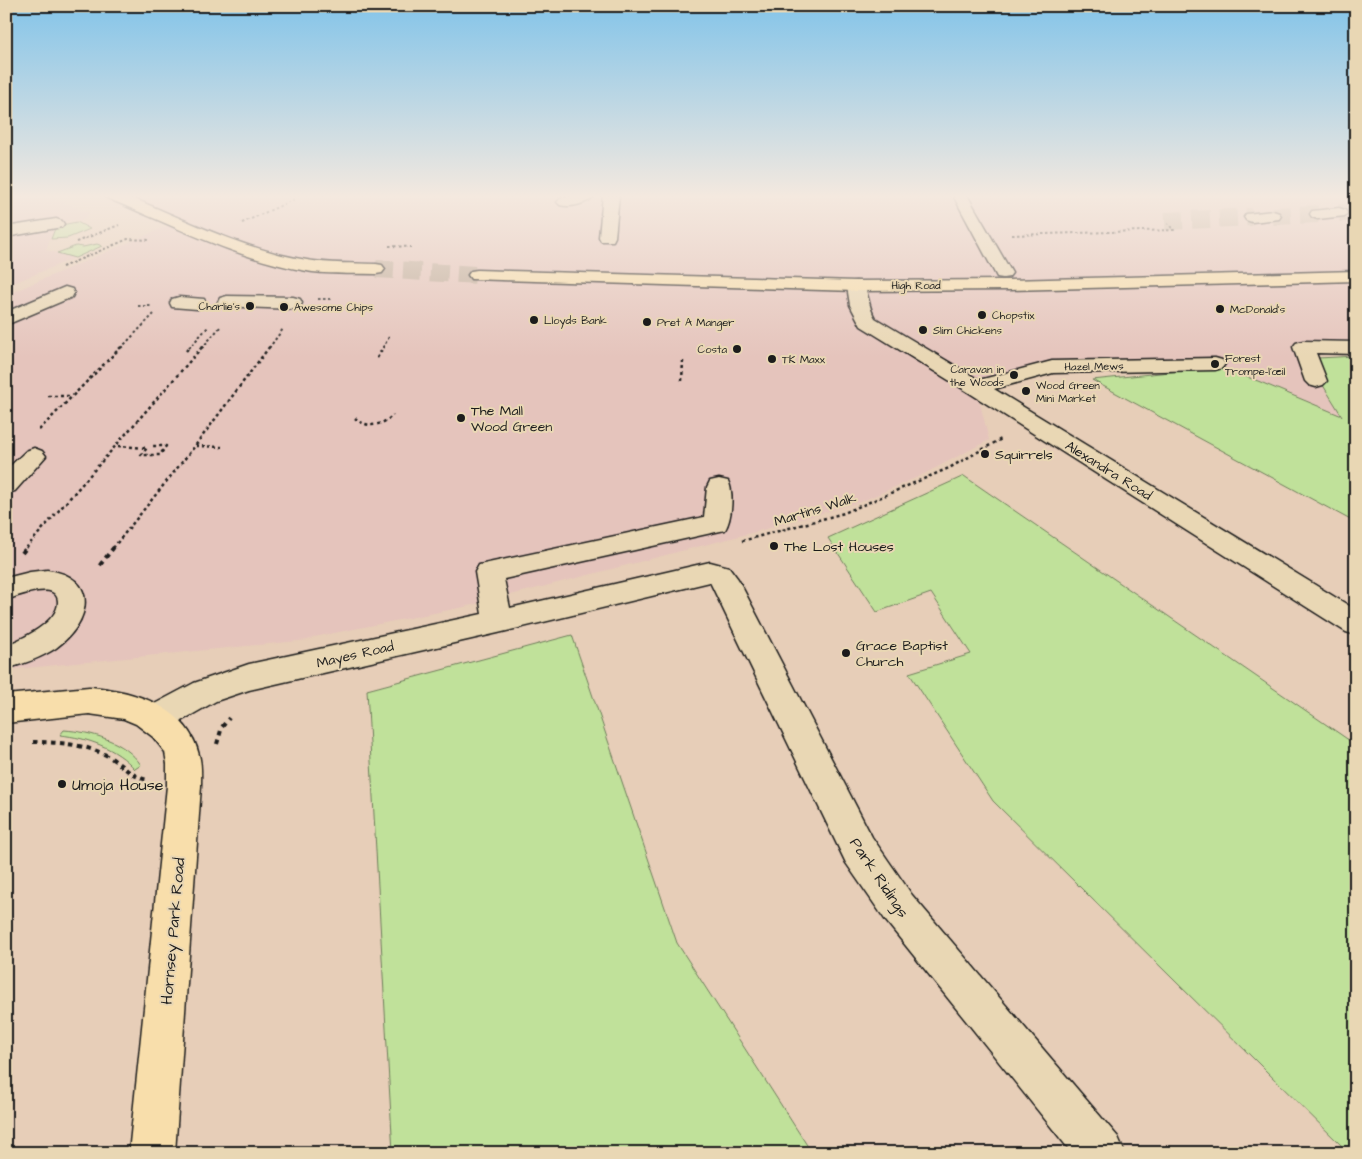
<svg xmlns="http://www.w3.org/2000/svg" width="1362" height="1159" font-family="'Architects Daughter',sans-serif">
  <rect width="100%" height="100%" fill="#e7ceb8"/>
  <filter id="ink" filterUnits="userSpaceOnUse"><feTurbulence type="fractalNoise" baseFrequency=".02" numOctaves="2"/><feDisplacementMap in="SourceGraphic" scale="10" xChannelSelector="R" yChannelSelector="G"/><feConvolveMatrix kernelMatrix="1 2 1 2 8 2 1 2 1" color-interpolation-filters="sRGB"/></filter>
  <g filter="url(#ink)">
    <g fill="#e5c4bc">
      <path d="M 6,195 L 46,195 L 89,213 L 85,219 L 56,222 L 46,250 L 75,258 L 6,286 Z"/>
      <path d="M 112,195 L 1356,195 L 1356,348 L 1304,347 L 1321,382 L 1343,416 L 1215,364 L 1052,367 L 976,387 L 989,440 L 920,476 L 860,502 L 755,532 L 464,607 L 314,637 L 308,640 L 6,670 L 6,295 L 177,222 Z"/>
    </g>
    <g fill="#c0e19a" stroke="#6e7e5b">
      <path d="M 77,222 L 90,229 L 68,238 L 51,239 L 56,226 Z"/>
      <path d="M 97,244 L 102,246 L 75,258 L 57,253 L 76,246 L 83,247 Z"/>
      <path d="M 1356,356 L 1356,523 L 1092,380 L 1219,367 L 1258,381 L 1342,416 L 1321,382 L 1318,358 Z"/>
      <path d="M 964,476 L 1356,745 L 1356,1153 L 1349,1153 L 993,801 L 909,673 L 971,654 L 931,593 L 877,612 L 828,538 Z"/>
      <path d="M 572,635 L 677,943 L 812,1153 L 393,1153 L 367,690 Z"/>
      <path d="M 64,730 C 92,732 125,741 141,765 L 135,769 C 116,748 88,738 60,735 Z"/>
    </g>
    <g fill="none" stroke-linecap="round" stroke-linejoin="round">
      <g stroke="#beaa99" stroke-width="18" stroke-dasharray="18 9" stroke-linecap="butt">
        <path d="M 1339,213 L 1356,212"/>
        <path d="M 1273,216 L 1318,214"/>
        <path d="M 1165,221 L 1252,217"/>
      </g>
      <path stroke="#beaa99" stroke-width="18" stroke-dasharray="18 9" stroke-linecap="butt" d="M 376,269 L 477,275"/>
      <g stroke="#1c1c1c" stroke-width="3">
        <g id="minor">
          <path d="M 574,195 L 595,195 C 588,204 570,208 560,205 L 557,202 L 560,199 Z"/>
          <path d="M 603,195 L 619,195 L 615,237 L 613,241 L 601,241 L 599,237 Z"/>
          <path d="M 953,195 L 967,195 L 1012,273 L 1009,277 L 1003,278 L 997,277 Z"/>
          <path d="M 1339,208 L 1345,210 L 1347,213 L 1345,216 L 1318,219 L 1312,217 L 1310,214 L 1312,211 Z"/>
          <path d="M 1273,211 L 1279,213 L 1281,216 L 1279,219 L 1252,222 L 1246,220 L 1244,217 L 1246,214 Z"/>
          <path d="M 56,219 L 62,221 L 64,224 L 62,227 L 6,237 L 6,227 Z"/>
          <path d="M 856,281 L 862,282 C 869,292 868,307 875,318 L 979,380 L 1052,361 L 1215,358 L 1222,360 L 1225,364 L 1222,368 L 1215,370 L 1053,373 L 994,389 L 1356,610 L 1356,635 L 1346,632 L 968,392 L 861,326 L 850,305 L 847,286 L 850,282 Z"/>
          <path d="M 65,287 L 72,289 L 74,293 L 72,297 L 6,325 L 6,312 Z"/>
          <path d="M 227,296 L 293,297 L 300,299 L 302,303 L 300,307 L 293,309 L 220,306 L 218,302 L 220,298 Z"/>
          <path d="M 179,297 L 204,299 L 206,303 L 204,307 L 197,309 L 172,307 L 170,303 L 172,299 Z"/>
          <path d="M 1303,341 L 1356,342 L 1356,354 L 1316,353 L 1327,381 L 1323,385 L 1316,387 L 1309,385 L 1305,381 L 1293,347 L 1296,343 Z"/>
          <path d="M 34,448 L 42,451 L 46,456 L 15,491 L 6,493 L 6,470 L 26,451 Z"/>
          <path d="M 719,479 L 728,481 C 734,492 732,519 725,530 L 504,579 L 510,608 L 710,562 L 729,567 L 738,579 L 872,837 L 912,895 L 1118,1137 L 1125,1153 L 1072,1153 L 886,921 L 846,863 L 710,582 L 498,633 L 249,690 L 216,701 L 167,729 L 156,733 L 145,729 L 140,719 L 145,709 L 194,683 L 249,664 L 482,614 L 475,572 L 479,565 L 704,517 L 707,487 L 710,481 Z"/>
          <path d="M 47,570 C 101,577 91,623 56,648 C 41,658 23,664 6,669 L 6,645 C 23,639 58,622 58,602 C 58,598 56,594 52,592 C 42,587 17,596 6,600 L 6,578 L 30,572 Z"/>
        </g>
      </g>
      <g stroke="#1c1c1c" stroke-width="3">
        <g id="major">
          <path d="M 104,195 L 125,195 C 184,219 244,250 307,260 C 329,264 354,263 376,264 L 382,265 L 385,269 L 382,273 L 376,274 C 354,273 329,275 307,271 C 237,259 172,225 107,198 Z"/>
          <path d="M 477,270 L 856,281 L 1009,280 L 1356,271 L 1356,281 L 1009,290 L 856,291 L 471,279 L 468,275 L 471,271 Z"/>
          <path d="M 89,687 C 132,690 188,706 199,755 C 202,765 201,776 201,786 L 175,1153 L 129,1153 L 167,786 L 167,764 L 165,752 L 153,737 L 136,724 L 124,719 L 89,714 L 6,723 L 6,695 Z"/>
        </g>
      </g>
      <g stroke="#1c1c1c" stroke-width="2" stroke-dasharray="2.5 2.5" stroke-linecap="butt">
        <path d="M 242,223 L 293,200 L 292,195"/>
        <path d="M 1012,235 L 1174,230 L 1168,224"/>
        <path d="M 76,242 L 119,225"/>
        <path d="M 389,246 L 411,247"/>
        <path d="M 62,267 L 128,239 L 150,240"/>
        <path d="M 318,299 L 331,299"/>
        <path d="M 138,306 L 152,306"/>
        <path d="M 121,348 L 154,314"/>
        <path d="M 189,348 L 208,327"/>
        <path d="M 202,348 L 221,326"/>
        <path d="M 269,348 L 283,329"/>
        <path d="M 383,348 L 390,335"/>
      </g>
      <g stroke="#1c1c1c" stroke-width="2.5" stroke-dasharray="3 3" stroke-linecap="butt">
        <path d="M 186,351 L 190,346"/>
        <path d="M 377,358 L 384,346"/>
        <path d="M 682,381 L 683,361"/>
        <path d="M 48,396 L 72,396"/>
        <path d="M 355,418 C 367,429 382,426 393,415"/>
        <path d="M 39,430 L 122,346"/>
        <path d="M 118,446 L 147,448 L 141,455 L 160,455 L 166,446 L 152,446"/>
        <path d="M 196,446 L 222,447"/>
        <path d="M 742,541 L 844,513 L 949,468 L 1003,438"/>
        <path d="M 26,548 L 203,346"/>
        <path d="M 113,548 L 195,446 L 270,346"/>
      </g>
      <g stroke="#1c1c1c" stroke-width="4" stroke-dasharray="4.5 4.5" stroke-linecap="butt">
        <path d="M 22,553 L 27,547"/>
        <path d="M 100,565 L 114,547"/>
        <path d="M 33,742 C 58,742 83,744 106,755 C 121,763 131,778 149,780"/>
        <path d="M 217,744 L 222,727 L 229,718"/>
      </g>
      <use href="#minor" fill="#e9d7b4" fill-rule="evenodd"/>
      <use href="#major" fill="#f8deab" fill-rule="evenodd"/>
    </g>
  </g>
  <linearGradient id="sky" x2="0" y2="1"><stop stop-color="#83c4e9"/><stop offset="0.55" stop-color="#f4e9df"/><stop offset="1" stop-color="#f4e9df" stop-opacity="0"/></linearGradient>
  <rect width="1362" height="357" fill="url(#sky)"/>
  <g fill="#1c1c1c" stroke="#e9d7b4" stroke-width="2">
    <circle cx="250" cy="306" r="5"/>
    <circle cx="284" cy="307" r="5"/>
    <circle cx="1220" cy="309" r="5"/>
    <circle cx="982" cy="315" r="5"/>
    <circle cx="534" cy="320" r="5"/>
    <circle cx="647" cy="322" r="5"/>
    <circle cx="923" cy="330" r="5"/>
    <circle cx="737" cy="349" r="5"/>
    <circle cx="772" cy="359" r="5"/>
    <circle cx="1215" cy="364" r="5"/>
    <circle cx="1014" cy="375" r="5"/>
    <circle cx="1026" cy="391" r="5"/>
    <circle cx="461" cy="418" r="5"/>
    <circle cx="985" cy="454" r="5"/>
    <circle cx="774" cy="546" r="5"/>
    <circle cx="846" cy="653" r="5"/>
    <circle cx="62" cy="784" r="5"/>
  </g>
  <g text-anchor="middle" stroke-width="4" stroke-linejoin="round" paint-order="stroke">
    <g font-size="11" fill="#1c1c1c" stroke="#e9d7b4">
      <text x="916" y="289">High Road</text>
      <text transform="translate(1094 366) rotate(-1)" y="4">Hazel Mews</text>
    </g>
    <g font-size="11" fill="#1c1c1c" stroke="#e9d7b4" text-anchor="start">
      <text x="240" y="310" text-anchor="end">Charlie's</text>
      <text x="294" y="311">Awesome Chips</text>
      <text x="1230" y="313">McDonald's</text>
      <text x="992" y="319">Chopstix</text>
      <text x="544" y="324">Lloyds Bank</text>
      <text x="657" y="326">Pret A Manger</text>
      <text x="933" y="334">Slim Chickens</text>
      <text x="727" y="353" text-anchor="end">Costa</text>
      <text x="1225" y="362">Forest<tspan x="1225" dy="13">Trompe-l'œil</tspan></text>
      <text x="782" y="363">TK Maxx</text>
      <text x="1004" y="373" text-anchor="end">Caravan in<tspan x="1004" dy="13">the Woods</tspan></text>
      <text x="1036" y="389">Wood Green<tspan x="1036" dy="13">Mini Market</tspan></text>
    </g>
    <g font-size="14" fill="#1c1c1c" stroke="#e9d7b4" text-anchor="start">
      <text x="471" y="415">The Mall<tspan x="471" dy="16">Wood Green</tspan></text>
      <text x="995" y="459">Squirrels</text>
      <text x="784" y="551">The Lost Houses</text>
      <text x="856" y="650">Grace Baptist<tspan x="856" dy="16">Church</tspan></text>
    </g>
    <g font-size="14" fill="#1c1c1c" stroke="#e9d7b4">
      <text transform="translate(1109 470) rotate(32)" y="5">Alexandra Road</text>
      <text transform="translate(815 509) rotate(-17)" y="5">Martins Walk</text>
      <text transform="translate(355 654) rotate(-13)" y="5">Mayes Road</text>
    </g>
    <g font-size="16" fill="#1c1c1c" stroke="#e9d7b4" text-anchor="start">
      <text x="72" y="790">Umoja House</text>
    </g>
    <g font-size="16" fill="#1c1c1c" stroke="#e9d7b4">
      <text transform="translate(880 877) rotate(56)" y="6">Park Ridings</text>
      <text transform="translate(172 931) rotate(-85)" y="6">Hornsey Park Road</text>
    </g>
  </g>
  <rect width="1362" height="1159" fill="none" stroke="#e9d7b4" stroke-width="25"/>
  <rect x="12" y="12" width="1337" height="1134" fill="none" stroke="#1c1c1c" stroke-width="2" filter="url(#ink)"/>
</svg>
